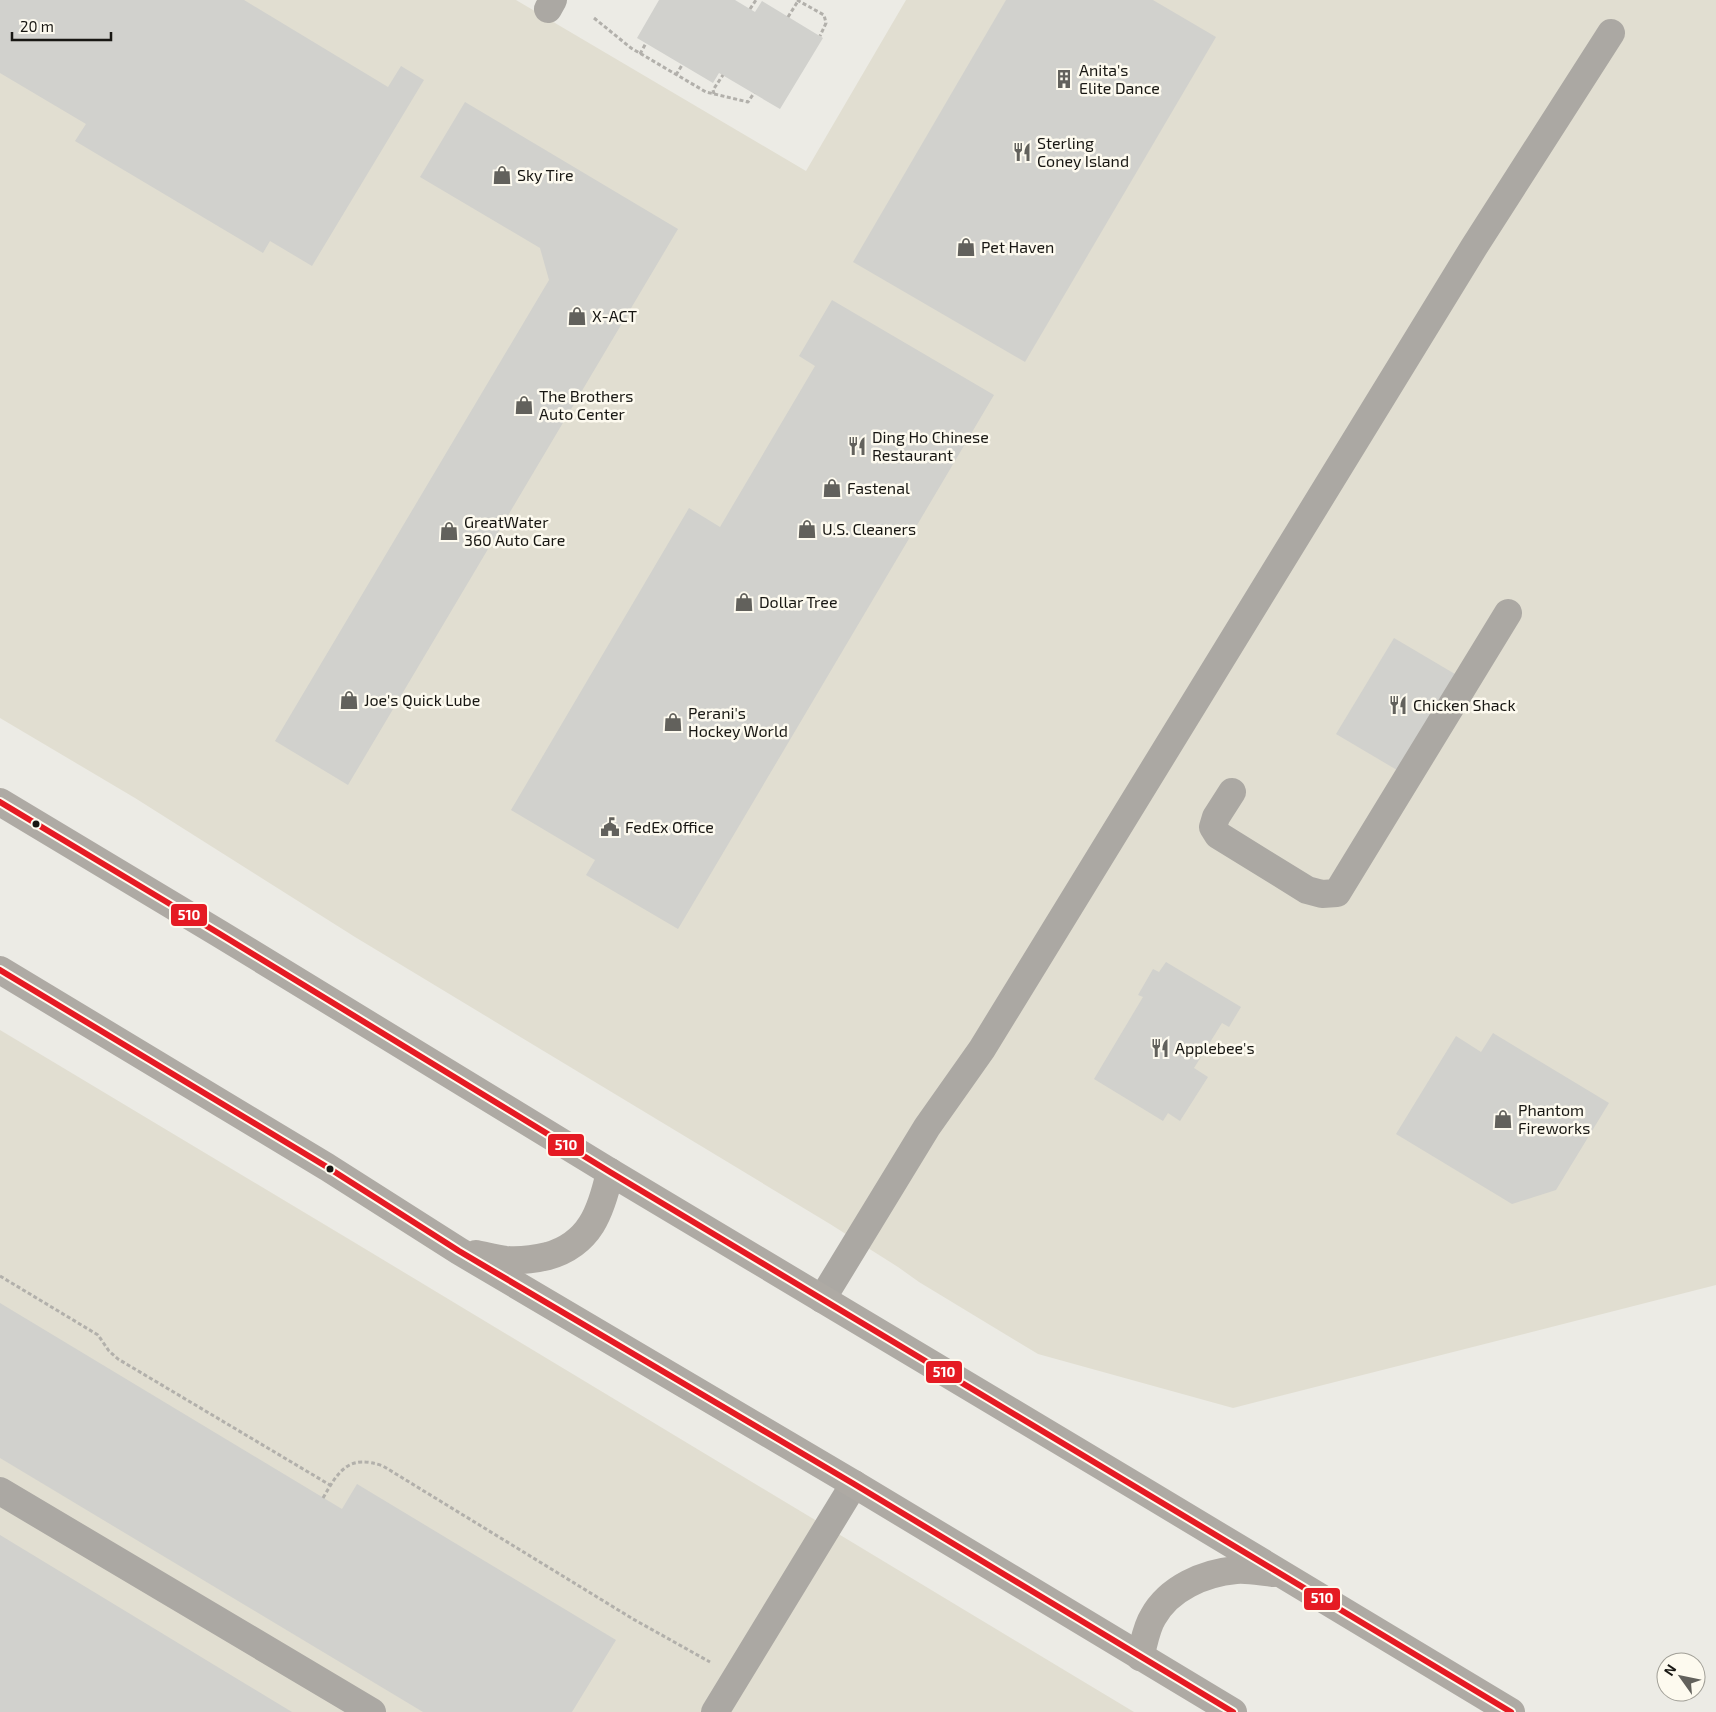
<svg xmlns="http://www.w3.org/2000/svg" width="1716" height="1712" font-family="'Exo 2',sans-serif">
  <rect width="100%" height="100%" fill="#ecebe5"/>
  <g fill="#e1ded1">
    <path d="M 0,0 L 516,0 L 806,171 L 906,0 L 1716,0 L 1716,1285 L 1233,1408 L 1038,1354 L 919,1282 L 898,1267 L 830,1224 L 355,937 L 135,798 L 0,718 Z"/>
    <path d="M 0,1030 L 352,1241 L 1134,1712 L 0,1712 Z"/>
  </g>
  <g fill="#d1d1cd">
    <path d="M 0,0 L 244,0 L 388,87 L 401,66 L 424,80 L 312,266 L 270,241 L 263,253 L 75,141 L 86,124 L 0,73 Z"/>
    <path d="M 659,0 L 735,0 L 755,12 L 762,1 L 823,38 L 780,109 L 719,73 L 713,83 L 637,38 Z"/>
    <path d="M 1006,0 L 1153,0 L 1216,37 L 1025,362 L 853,262 Z"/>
    <path d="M 465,102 L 678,229 L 348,785 L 275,741 L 549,280 L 540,248 L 420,177 Z"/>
    <path d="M 832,300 L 994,395 L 678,929 L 586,875 L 595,860 L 511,810 L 689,508 L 720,527 L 815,366 L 799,356 Z"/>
    <path d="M 1394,638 L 1460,677 L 1402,773 L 1336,734 Z"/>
    <path d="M 1166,962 L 1241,1007 L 1229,1027 L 1222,1023 L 1194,1068 L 1208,1077 L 1180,1121 L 1168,1113 L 1163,1121 L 1094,1079 L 1143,997 L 1138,995 L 1153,969 L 1159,972 Z"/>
    <path d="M 1493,1033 L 1609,1103 L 1556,1190 L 1512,1204 L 1396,1134 L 1456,1036 L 1481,1052 Z"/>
    <path d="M 0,1303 L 342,1509 L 357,1484 L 616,1640 L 572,1712 L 423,1712 L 0,1458 Z"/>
    <path d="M 0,1535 L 292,1712 L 0,1712 Z"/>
  </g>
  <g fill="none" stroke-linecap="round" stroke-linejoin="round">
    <g stroke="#b2b0ab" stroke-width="3" stroke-dasharray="4 2.5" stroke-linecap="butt">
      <path d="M 797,0 L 824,15 L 826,23 L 820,36"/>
      <path d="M 750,9 L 756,0"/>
      <path d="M 788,17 L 798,1"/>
      <path d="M 594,18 L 631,48 L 706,92 L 748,102 L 754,93"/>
      <path d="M 640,54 L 646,43"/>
      <path d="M 676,75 L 682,65"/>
      <path d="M 714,94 L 713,90 L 723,75"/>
      <path d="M 0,1276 L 98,1335 L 109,1351 L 118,1359 L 330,1485"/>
      <path d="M 323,1498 C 339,1470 349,1454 383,1466 L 633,1619 L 710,1662"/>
    </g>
    <g stroke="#aba8a3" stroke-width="28">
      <path d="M 548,9 L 553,0"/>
      <path d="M 1232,792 L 1216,817 L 1213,827 L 1218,835 L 1307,890 L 1322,894 L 1337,893 L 1508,613"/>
      <path d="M 822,1299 L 927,1127 L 982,1049 L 1474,247 L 1611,33"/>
      <path d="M 0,1491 L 372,1712"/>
      <path d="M 715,1712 L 854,1484"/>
    </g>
    <g stroke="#aeaaa4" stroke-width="28">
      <path d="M 0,802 L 220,934 L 610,1172 L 1142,1490 L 1511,1712"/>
      <path d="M 0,970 L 327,1167 L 459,1251 L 854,1484 L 1233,1712"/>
      <path d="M 476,1254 C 486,1256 496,1259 506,1260 C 519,1261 535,1259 548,1256 C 590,1244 601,1212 610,1172"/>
      <path d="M 1140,1657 C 1144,1644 1146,1628 1153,1617 C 1169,1588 1204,1573 1236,1570 C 1249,1569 1262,1572 1274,1573"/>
    </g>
    <g stroke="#fdfaef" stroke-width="10">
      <g id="bus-1">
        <path d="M 0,802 L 220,934 L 610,1172 L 1511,1712"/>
        <path d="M 0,970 L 327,1167 L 459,1251 L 854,1484 L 1233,1712"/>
      </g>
    </g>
    <use href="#bus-1" stroke="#e51a23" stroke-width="6"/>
  </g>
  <defs>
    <g id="building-bare" transform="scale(1.5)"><path d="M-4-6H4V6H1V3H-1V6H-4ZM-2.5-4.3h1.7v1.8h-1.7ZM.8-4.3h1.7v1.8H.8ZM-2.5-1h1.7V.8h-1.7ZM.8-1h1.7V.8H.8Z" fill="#62615c" stroke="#fdfaef" stroke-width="2.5" paint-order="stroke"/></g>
    <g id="restaurant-bare" transform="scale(1.5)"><path d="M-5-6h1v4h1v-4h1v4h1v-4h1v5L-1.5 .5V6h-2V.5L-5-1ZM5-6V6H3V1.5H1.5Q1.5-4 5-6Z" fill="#62615c" stroke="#fdfaef" stroke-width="2.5" paint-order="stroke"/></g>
    <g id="shop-bare" transform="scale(1.5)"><path d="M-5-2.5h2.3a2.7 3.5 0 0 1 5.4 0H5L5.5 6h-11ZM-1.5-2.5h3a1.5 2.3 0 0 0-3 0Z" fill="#62615c" stroke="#fdfaef" stroke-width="2.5" paint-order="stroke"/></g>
    <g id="civic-bare" transform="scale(1.5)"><path d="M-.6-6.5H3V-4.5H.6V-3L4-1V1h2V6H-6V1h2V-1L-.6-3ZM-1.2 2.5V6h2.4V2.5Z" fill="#62615c" stroke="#fdfaef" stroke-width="2.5" paint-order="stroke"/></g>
  </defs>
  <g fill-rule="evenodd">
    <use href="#building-bare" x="1064" y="79"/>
    <use href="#restaurant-bare" x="1022" y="152"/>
    <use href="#shop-bare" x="502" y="175"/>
    <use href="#shop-bare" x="966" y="247"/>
    <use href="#shop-bare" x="577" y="316"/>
    <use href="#shop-bare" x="524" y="405"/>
    <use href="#restaurant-bare" x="857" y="446"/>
    <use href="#shop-bare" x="832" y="488"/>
    <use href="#shop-bare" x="807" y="529"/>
    <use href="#shop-bare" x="449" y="531"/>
    <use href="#shop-bare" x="744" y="602"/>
    <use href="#shop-bare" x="349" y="700"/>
    <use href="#restaurant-bare" x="1398" y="705"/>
    <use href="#shop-bare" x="673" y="722"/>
    <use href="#civic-bare" x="610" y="827"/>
    <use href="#restaurant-bare" x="1160" y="1048"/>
    <use href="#shop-bare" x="1503" y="1119"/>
  </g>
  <g fill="#181713" stroke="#fdfaef" stroke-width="2">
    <circle cx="36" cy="824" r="4.5"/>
    <circle cx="330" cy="1169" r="4.5"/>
  </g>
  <g text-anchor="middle" stroke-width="5" stroke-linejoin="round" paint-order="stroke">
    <g font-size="16" fill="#181713" stroke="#fdfaef" text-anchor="start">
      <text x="1079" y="76">Anita's<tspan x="1079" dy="18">Elite Dance</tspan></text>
      <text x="1037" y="149">Sterling<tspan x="1037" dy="18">Coney Island</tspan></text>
      <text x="517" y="181">Sky Tire</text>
      <text x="981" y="253">Pet Haven</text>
      <text x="592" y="322">X-ACT</text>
      <text x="539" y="402">The Brothers<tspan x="539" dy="18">Auto Center</tspan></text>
      <text x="872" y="443">Ding Ho Chinese<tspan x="872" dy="18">Restaurant</tspan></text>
      <text x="847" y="494">Fastenal</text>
      <text x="464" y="528">GreatWater<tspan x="464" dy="18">360 Auto Care</tspan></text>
      <text x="822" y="535">U.S. Cleaners</text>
      <text x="759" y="608">Dollar Tree</text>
      <text x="364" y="706">Joe's Quick Lube</text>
      <text x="1413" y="711">Chicken Shack</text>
      <text x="688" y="719">Perani's<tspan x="688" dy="18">Hockey World</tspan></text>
      <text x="625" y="833">FedEx Office</text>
      <text x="1175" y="1054">Applebee's</text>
      <text x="1518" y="1116">Phantom<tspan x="1518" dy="18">Fireworks</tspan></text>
    </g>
  </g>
  <g stroke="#fdfaef" stroke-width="2">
    <rect x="170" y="903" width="38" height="24" rx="5" fill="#e51a23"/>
    <rect x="547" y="1133" width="38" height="24" rx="5" fill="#e51a23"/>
    <rect x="925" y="1360" width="38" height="24" rx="5" fill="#e51a23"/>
    <rect x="1303" y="1587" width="38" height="24" rx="5" fill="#e51a23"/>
  </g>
  <g font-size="14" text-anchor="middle" font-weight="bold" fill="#fff">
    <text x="189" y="920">510</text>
    <text x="566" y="1150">510</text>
    <text x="944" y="1377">510</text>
    <text x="1322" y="1603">510</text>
  </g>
  <g transform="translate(1681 1677) rotate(303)"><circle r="24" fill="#fdfaef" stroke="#a19f97"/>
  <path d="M0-4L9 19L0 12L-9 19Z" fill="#62615c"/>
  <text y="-8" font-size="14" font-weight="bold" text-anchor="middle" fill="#181713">N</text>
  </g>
  <path d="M12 32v8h99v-8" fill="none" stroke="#181713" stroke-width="2.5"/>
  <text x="20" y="32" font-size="15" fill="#181713" stroke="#fdfaef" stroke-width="4" paint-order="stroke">20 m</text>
</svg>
